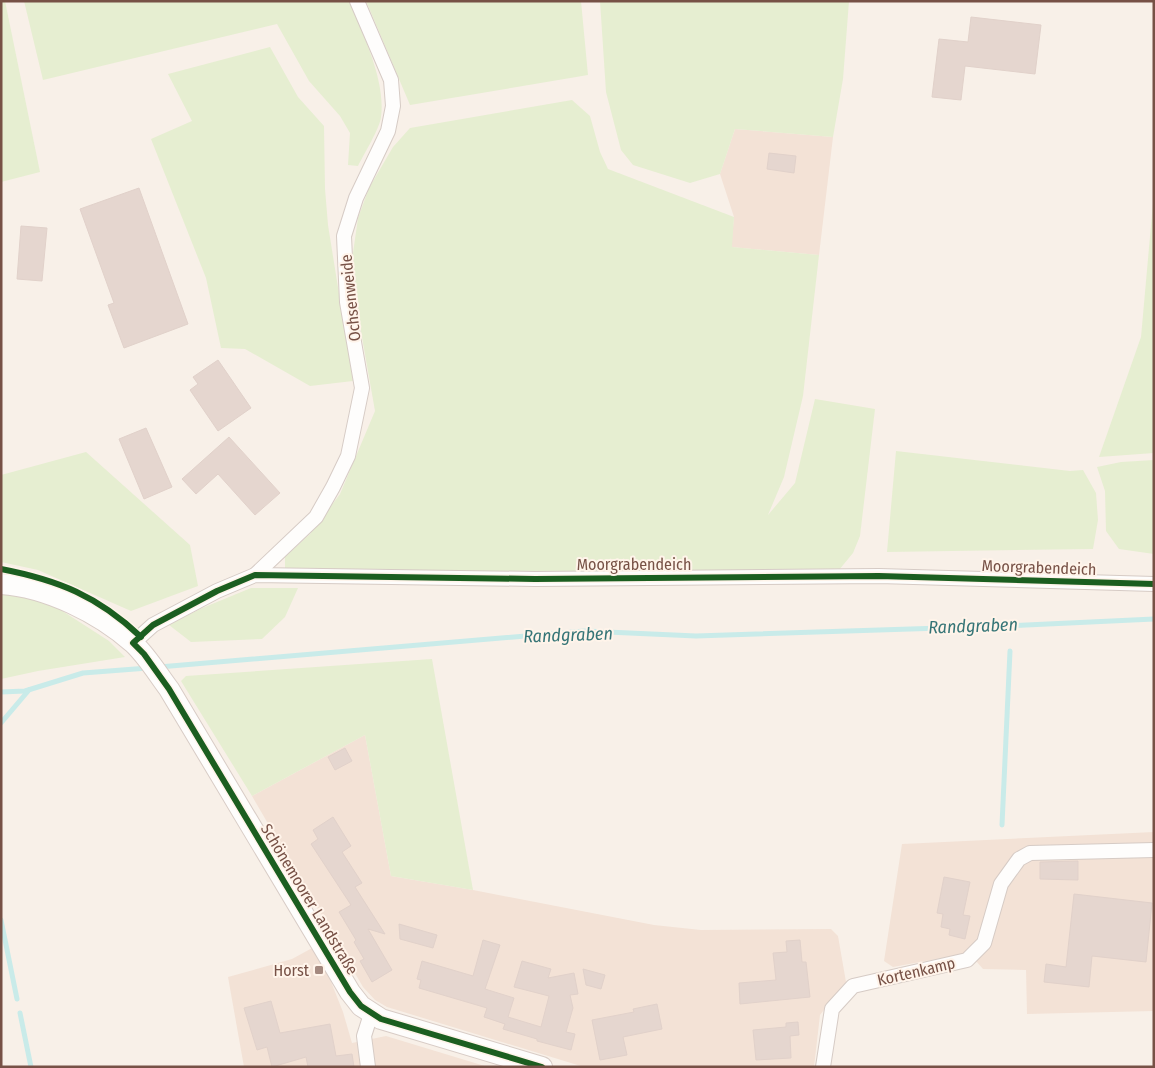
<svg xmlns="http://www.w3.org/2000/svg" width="1155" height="1068" font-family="'Fira Sans Condensed',sans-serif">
  <rect width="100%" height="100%" fill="#f8f0e8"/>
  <g fill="#f3e2d6">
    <path d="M 735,129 L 833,137 L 819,255 L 731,247 L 734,217 L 720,174 Z"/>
    <path d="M 365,735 L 391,876 L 473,890 L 654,925 L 701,930 L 831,929 L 838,936 L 846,982 L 820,1015 L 814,1067 L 584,1067 L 387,1007 L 375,1000 L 363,987 L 252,796 Z"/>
    <path d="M 1154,832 L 1154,1011 L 1027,1014 L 1026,970 L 983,969 L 969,953 L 893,967 L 884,961 L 902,844 Z"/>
    <path d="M 314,947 L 322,959 L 343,1012 L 352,1043 L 386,1036 L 488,1067 L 244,1067 L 228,977 L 292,959 Z"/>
  </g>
  <g fill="#e6eed1">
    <path d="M 1,1 L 5,1 L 40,172 L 1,182 Z"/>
    <path d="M 24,1 L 349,1 C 363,34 386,81 381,117 C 380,128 364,154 358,166 L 348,165 L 350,133 L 340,116 L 309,81 L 277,24 L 43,80 Z"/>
    <path d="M 366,1 L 581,1 L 588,75 L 410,105 Z"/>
    <path d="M 600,1 L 849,1 L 843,79 L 833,137 L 735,129 L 720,174 L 690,183 L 633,165 L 621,150 L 606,92 Z"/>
    <path d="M 270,47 L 298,97 L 324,126 L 325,189 L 328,225 L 353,381 L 310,386 L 245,349 L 221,348 L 206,278 L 151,139 L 192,121 L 168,74 Z"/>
    <path d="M 572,100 L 590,116 L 600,152 L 608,169 L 734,217 L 732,247 L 819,255 L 803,396 L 784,477 L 768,515 L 795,483 L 815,399 L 875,409 L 860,536 L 853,553 L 839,570 L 805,574 L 285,569 L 285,557 L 310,534 L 340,494 L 375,411 L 354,292 L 353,253 L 358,218 L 369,188 L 393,147 L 410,128 Z"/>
    <path d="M 1154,192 L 1154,453 L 1099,457 L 1141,337 Z"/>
    <path d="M 896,451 L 1070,471 L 1083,470 L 1096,493 L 1098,520 L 1093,549 L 887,552 Z"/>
    <path d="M 86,452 L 190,545 L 198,586 L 131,611 L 38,570 L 1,562 L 1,475 Z"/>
    <path d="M 1154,460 L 1154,554 L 1119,549 L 1106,531 L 1105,491 L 1097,467 L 1121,462 Z"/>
    <path d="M 251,588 L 298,588 L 285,617 L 262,639 L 191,642 L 169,625 L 200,609 Z"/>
    <path d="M 1,593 L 50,603 L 109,641 L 125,657 L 38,671 L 1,679 Z"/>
    <path d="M 432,659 L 473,890 L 391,876 L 365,735 L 252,796 L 181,681 L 186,676 Z"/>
  </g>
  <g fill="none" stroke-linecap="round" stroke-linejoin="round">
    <g stroke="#c9ebe9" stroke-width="5">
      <path d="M 159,667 L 585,631 L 696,636 L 1004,626 L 1154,619"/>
      <path d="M 1,692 L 25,691 L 83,673 L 148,668"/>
      <path d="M 1,723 L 29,690"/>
      <path d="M 1002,825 L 1010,651"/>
      <path d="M 1,920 L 17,999"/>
      <path d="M 20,1013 L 31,1067"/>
    </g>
  </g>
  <g fill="#e5d6cf" stroke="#e1d1ca">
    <path d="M 971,17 L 1041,25 L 1035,74 L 965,66 L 961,100 L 932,97 L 939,39 L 968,42 Z"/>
    <path d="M 769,153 L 796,156 L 794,173 L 767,169 Z"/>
    <path d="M 139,188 L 188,324 L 124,348 L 108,305 L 114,303 L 80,209 Z"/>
    <path d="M 21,226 L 47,228 L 42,281 L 17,279 Z"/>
    <path d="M 218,360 L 251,408 L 218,431 L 190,390 L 198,384 L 193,377 Z"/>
    <path d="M 146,428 L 172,487 L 144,499 L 119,439 Z"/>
    <path d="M 229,437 L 280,493 L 255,515 L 218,474 L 196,494 L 182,479 Z"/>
    <path d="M 345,748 L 352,761 L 335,770 L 328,757 Z"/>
    <path d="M 333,817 L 351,846 L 342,852 L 362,883 L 355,887 L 385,934 L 368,929 L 392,970 L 372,982 L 360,961 L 364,959 L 354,942 L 356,940 L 339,912 L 351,905 L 311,844 L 318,839 L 313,830 Z"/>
    <path d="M 1078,861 L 1078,880 L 1040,879 L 1040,862 Z"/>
    <path d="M 944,877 L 970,882 L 963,915 L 970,916 L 965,939 L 949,935 L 950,929 L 941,927 L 943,914 L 937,913 Z"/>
    <path d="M 1074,894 L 1152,903 L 1146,962 L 1092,956 L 1089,987 L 1044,982 L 1046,964 L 1066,967 Z"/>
    <path d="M 399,924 L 437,935 L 433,948 L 400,939 Z"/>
    <path d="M 483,940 L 500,945 L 485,989 L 514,998 L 508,1017 L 541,1027 L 549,996 L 514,987 L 522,961 L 551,969 L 548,978 L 574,973 L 578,994 L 570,995 L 573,1008 L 566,1032 L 575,1034 L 571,1050 L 537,1041 L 537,1039 L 503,1029 L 505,1024 L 484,1017 L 487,1008 L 419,988 L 421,980 L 417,979 L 422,961 L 473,976 Z"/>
    <path d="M 800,940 L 802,962 L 806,962 L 810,997 L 740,1004 L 739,983 L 776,980 L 773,953 L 787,952 L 786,941 Z"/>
    <path d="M 583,969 L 605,975 L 601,989 L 586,985 Z"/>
    <path d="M 271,1001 L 280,1033 L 330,1024 L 336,1056 L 352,1054 L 354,1067 L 308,1067 L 306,1057 L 272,1067 L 267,1047 L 257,1050 L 244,1008 Z"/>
    <path d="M 657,1004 L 662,1029 L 623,1037 L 627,1055 L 600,1060 L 592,1020 L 634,1012 L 633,1009 Z"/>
    <path d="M 798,1022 L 799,1035 L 790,1036 L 791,1058 L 756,1060 L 753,1030 L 786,1027 L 786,1023 Z"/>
  </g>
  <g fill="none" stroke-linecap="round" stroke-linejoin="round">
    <g stroke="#d6cbc5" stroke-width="16">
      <g id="street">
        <path d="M 255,575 L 316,517 L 333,487 L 348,456 L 362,388 L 347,302 L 344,236 L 356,198 L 388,131 L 393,106 L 391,80 L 357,1"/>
        <path d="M 133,643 L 153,625 L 217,591 L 255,575 L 535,579 L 879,576 L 1154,584"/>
        <path d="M 368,1067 L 364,1036 L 371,1014"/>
        <path d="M 823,1067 L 832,1009 L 853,986 L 967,960 L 984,943 L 1001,884 L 1019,859 L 1030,853 L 1154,850"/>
      </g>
    </g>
    <g stroke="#d8ccc6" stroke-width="22">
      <path id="secondary" d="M 1,584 C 47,587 99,613 133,643 C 147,656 157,673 169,689 L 350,992 L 361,1006 L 381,1019 L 542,1067"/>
    </g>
    <use href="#street" stroke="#fefdfc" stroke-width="14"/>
    <use href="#secondary" stroke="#fefdfc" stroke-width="20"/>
    <g stroke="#fff4ea" stroke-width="9">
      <g id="cycleway">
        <path d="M 1,569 C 58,580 98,596 141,637"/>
        <path d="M 542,1067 L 381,1019 L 361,1006 L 350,992 L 169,689 L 144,654 L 133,643 L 153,625 L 217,591 L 255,575 L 535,579 L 879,576 L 1154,584"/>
      </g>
    </g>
    <use href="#cycleway" stroke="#1b5e20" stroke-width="6"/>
  </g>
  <rect fill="#a4897f" stroke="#fff4ea" stroke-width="2" x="314" y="965" width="10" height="10" rx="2.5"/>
  <g text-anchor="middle" stroke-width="4" stroke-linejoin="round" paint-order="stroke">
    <g font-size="16" fill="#775146" stroke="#fff4ea">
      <text transform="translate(350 298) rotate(-96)" y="6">Ochsenweide</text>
      <text x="634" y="570">Moorgrabendeich</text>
      <text transform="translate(1039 567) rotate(2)" y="6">Moorgrabendeich</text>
      <text transform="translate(310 899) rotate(59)" y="6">Schönemoorer Landstraße</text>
      <text transform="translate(916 971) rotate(-13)" y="6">Kortenkamp</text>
    </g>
    <g font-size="16" fill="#775146" stroke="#fff4ea" text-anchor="end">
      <text x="309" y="976">Horst</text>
    </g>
    <g font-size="18" font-style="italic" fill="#367577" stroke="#fff4ea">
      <text transform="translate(973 626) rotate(-2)" y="6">Randgraben</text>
      <text transform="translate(568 635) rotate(-2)" y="6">Randgraben</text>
    </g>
  </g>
  <rect width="1155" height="1068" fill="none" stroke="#775146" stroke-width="5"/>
</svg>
